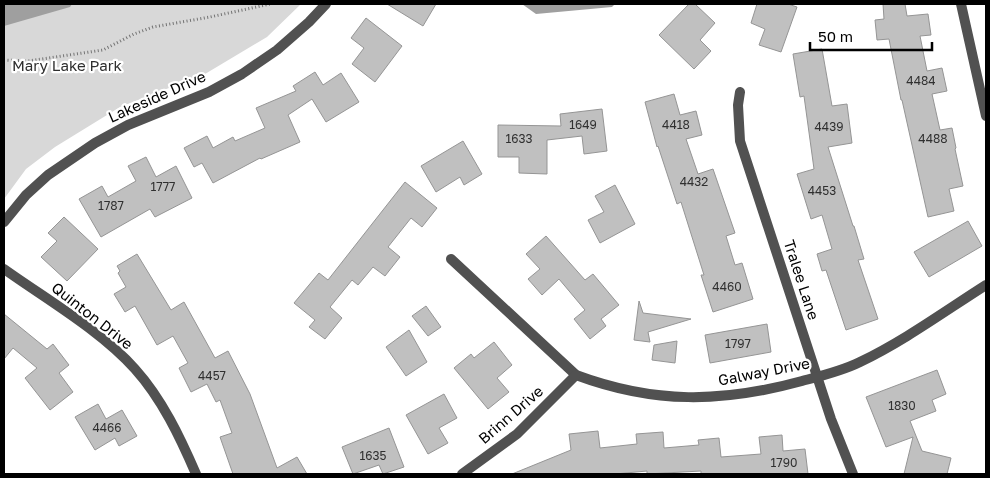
<svg xmlns="http://www.w3.org/2000/svg" width="990" height="478" font-family="'Golos Text',sans-serif">
  <rect width="100%" height="100%" fill="#fff"/>
  <path fill="#d8d8d8" d="M 4,4 L 301,4 L 267,37 L 205,74 L 120,107 L 55,147 L 26,169 L 4,199 Z"/>
  <g fill="#9f9f9f">
    <path d="M 4,4 L 72,4 L 70,7 L 4,26 Z"/>
    <path d="M 522,4 L 615,4 L 612,7 L 536,14 Z"/>
  </g>
  <g fill="#c0c0c0" stroke="#959595">
    <path d="M 387,4 L 436,4 L 423,26 Z"/>
    <path d="M 689,4 L 695,4 L 715,23 L 700,40 L 711,51 L 694,69 L 659,35 Z"/>
    <path d="M 757,4 L 788,4 L 797,7 L 781,52 L 759,45 L 765,29 L 751,23 Z"/>
    <path d="M 883,4 L 905,4 L 907,16 L 928,14 L 931,35 L 920,36 L 927,71 L 942,68 L 947,91 L 932,94 L 940,130 L 952,128 L 956,148 L 955,149 L 963,186 L 949,189 L 954,211 L 928,217 L 902,100 L 901,100 L 889,39 L 877,40 L 875,20 L 884,19 Z"/>
    <path d="M 366,18 L 402,46 L 375,82 L 352,64 L 364,48 L 351,38 Z"/>
    <path d="M 822,49 L 832,106 L 847,104 L 852,143 L 828,147 L 853,226 L 854,226 L 864,259 L 858,260 L 878,319 L 846,330 L 826,270 L 822,271 L 817,254 L 832,249 L 822,215 L 811,219 L 797,174 L 814,169 L 804,96 L 800,97 L 793,54 Z"/>
    <path d="M 315,72 L 323,85 L 341,73 L 359,102 L 326,122 L 312,99 L 288,115 L 300,142 L 261,159 L 260,158 L 213,183 L 202,163 L 194,167 L 184,148 L 207,136 L 213,148 L 233,137 L 235,141 L 265,128 L 256,108 L 296,91 L 293,86 Z"/>
    <path d="M 674,94 L 680,115 L 696,111 L 702,135 L 686,139 L 698,174 L 713,169 L 735,233 L 726,236 L 735,265 L 742,263 L 753,299 L 713,312 L 701,275 L 704,275 L 681,202 L 677,204 L 658,146 L 657,147 L 645,102 Z"/>
    <path d="M 602,109 L 607,151 L 584,154 L 582,136 L 547,140 L 547,174 L 519,173 L 519,157 L 498,157 L 498,125 L 561,126 L 560,114 Z"/>
    <path d="M 463,141 L 482,174 L 464,185 L 460,177 L 436,192 L 421,166 Z"/>
    <path d="M 146,157 L 156,177 L 176,166 L 192,198 L 155,217 L 150,209 L 101,237 L 79,199 L 102,186 L 108,197 L 136,181 L 128,166 Z"/>
    <path d="M 405,182 L 437,208 L 422,227 L 411,218 L 388,247 L 400,257 L 385,276 L 373,267 L 358,285 L 352,280 L 330,307 L 342,318 L 325,339 L 309,327 L 315,320 L 294,303 L 319,273 L 328,280 Z"/>
    <path d="M 615,185 L 635,224 L 600,243 L 588,220 L 604,212 L 595,196 Z"/>
    <path d="M 64,217 L 98,249 L 67,281 L 41,257 L 57,241 L 48,233 Z"/>
    <path d="M 968,221 L 982,246 L 929,277 L 914,252 Z"/>
    <path d="M 546,236 L 585,280 L 593,274 L 619,305 L 601,319 L 606,326 L 590,339 L 574,319 L 585,310 L 559,279 L 542,295 L 528,279 L 540,269 L 526,254 Z"/>
    <path d="M 137,254 L 171,310 L 184,302 L 215,358 L 228,351 L 250,394 L 277,468 L 297,457 L 307,474 L 233,474 L 220,437 L 232,433 L 220,400 L 216,402 L 207,384 L 191,392 L 179,368 L 188,363 L 173,336 L 157,345 L 135,306 L 125,312 L 114,294 L 126,287 L 118,273 L 120,271 L 117,266 Z"/>
    <path d="M 639,301 L 643,313 L 691,319 L 648,332 L 650,342 L 634,340 Z"/>
    <path d="M 426,306 L 441,327 L 428,336 L 412,316 Z"/>
    <path d="M 4,314 L 47,349 L 53,344 L 69,365 L 59,373 L 73,392 L 50,410 L 25,378 L 37,368 L 13,348 L 4,359 Z"/>
    <path d="M 767,324 L 771,352 L 710,363 L 705,335 Z"/>
    <path d="M 409,330 L 427,362 L 406,376 L 386,347 Z"/>
    <path d="M 677,341 L 675,363 L 652,360 L 654,345 Z"/>
    <path d="M 494,342 L 512,365 L 497,378 L 509,392 L 488,409 L 454,368 L 471,354 L 474,358 Z"/>
    <path d="M 937,370 L 946,394 L 932,400 L 936,411 L 910,421 L 922,451 L 951,458 L 947,474 L 904,474 L 913,437 L 886,447 L 866,397 Z"/>
    <path d="M 444,394 L 457,418 L 439,428 L 448,443 L 428,454 L 406,415 Z"/>
    <path d="M 98,404 L 106,419 L 122,410 L 137,436 L 119,446 L 115,438 L 95,450 L 75,417 Z"/>
    <path d="M 389,428 L 404,467 L 383,474 L 379,465 L 353,474 L 342,447 Z"/>
    <path d="M 598,431 L 600,448 L 637,444 L 636,434 L 663,432 L 664,448 L 699,445 L 698,440 L 719,438 L 721,457 L 761,454 L 759,437 L 782,435 L 783,451 L 805,449 L 808,474 L 701,474 L 701,471 L 647,474 L 647,471 L 615,474 L 512,474 L 571,450 L 569,434 Z"/>
  </g>
  <g fill="none" stroke-linecap="round" stroke-linejoin="round">
    <path stroke="#737373" stroke-width="3" stroke-dasharray="1 2.5" stroke-linecap="butt" d="M 4,60 L 28,61 L 103,50 L 134,34 L 153,27 L 210,17 L 270,4"/>
    <g stroke="#515151" stroke-width="10">
      <path d="M 961,4 L 986,116"/>
      <path d="M 740,92 L 738,105 L 740,141 L 831,419 L 853,474"/>
      <path d="M 4,222 L 26,195 L 48,175 L 95,143 L 128,125 L 209,92 L 242,74 L 277,50 L 309,22 L 326,4"/>
      <path d="M 451,259 L 576,375 C 654,404 722,403 802,381 C 821,376 842,371 860,362 C 904,341 945,311 986,285"/>
      <path d="M 4,269 C 46,299 100,330 135,369 C 162,399 180,437 196,474"/>
      <path d="M 462,474 L 517,434 L 576,375"/>
    </g>
  </g>
  <g text-anchor="middle" stroke-width="4.5" stroke-linejoin="round" paint-order="stroke">
    <g font-size="12" fill="#303030">
      <text x="921" y="85">4484</text>
      <text x="583" y="129">1649</text>
      <text x="676" y="129">4418</text>
      <text x="829" y="131">4439</text>
      <text x="519" y="143">1633</text>
      <text x="933" y="143">4488</text>
      <text x="694" y="186">4432</text>
      <text x="163" y="191">1777</text>
      <text x="822" y="195">4453</text>
      <text x="111" y="210">1787</text>
      <text x="727" y="291">4460</text>
      <text x="738" y="348">1797</text>
      <text x="212" y="380">4457</text>
      <text x="902" y="410">1830</text>
      <text x="107" y="432">4466</text>
      <text x="373" y="460">1635</text>
      <text x="784" y="467">1790</text>
    </g>
    <g font-size="15" fill="#2f2f2f" stroke="#fff">
      <text x="67" y="71">Mary Lake Park</text>
    </g>
    <g font-size="15" fill="#000" stroke="#fff">
      <text transform="translate(157 97) rotate(-24)" y="5">Lakeside Drive</text>
      <text transform="translate(801 280) rotate(72)" y="5">Tralee Lane</text>
      <text transform="translate(92 316) rotate(38)" y="5">Quinton Drive</text>
      <text transform="translate(764 372) rotate(-11)" y="5">Galway Drive</text>
      <text transform="translate(511 415) rotate(-41)" y="5">Brinn Drive</text>
    </g>
  </g>
  <rect width="990" height="478" fill="none" stroke="#000000" stroke-width="10"/>
  <path d="M810 42v8h122v-8" fill="none" stroke="#000000" stroke-width="2.5"/>
  <text x="818" y="42" font-size="15" fill="#000000" stroke="#ffffff" stroke-width="4" paint-order="stroke">50 m</text>
</svg>
